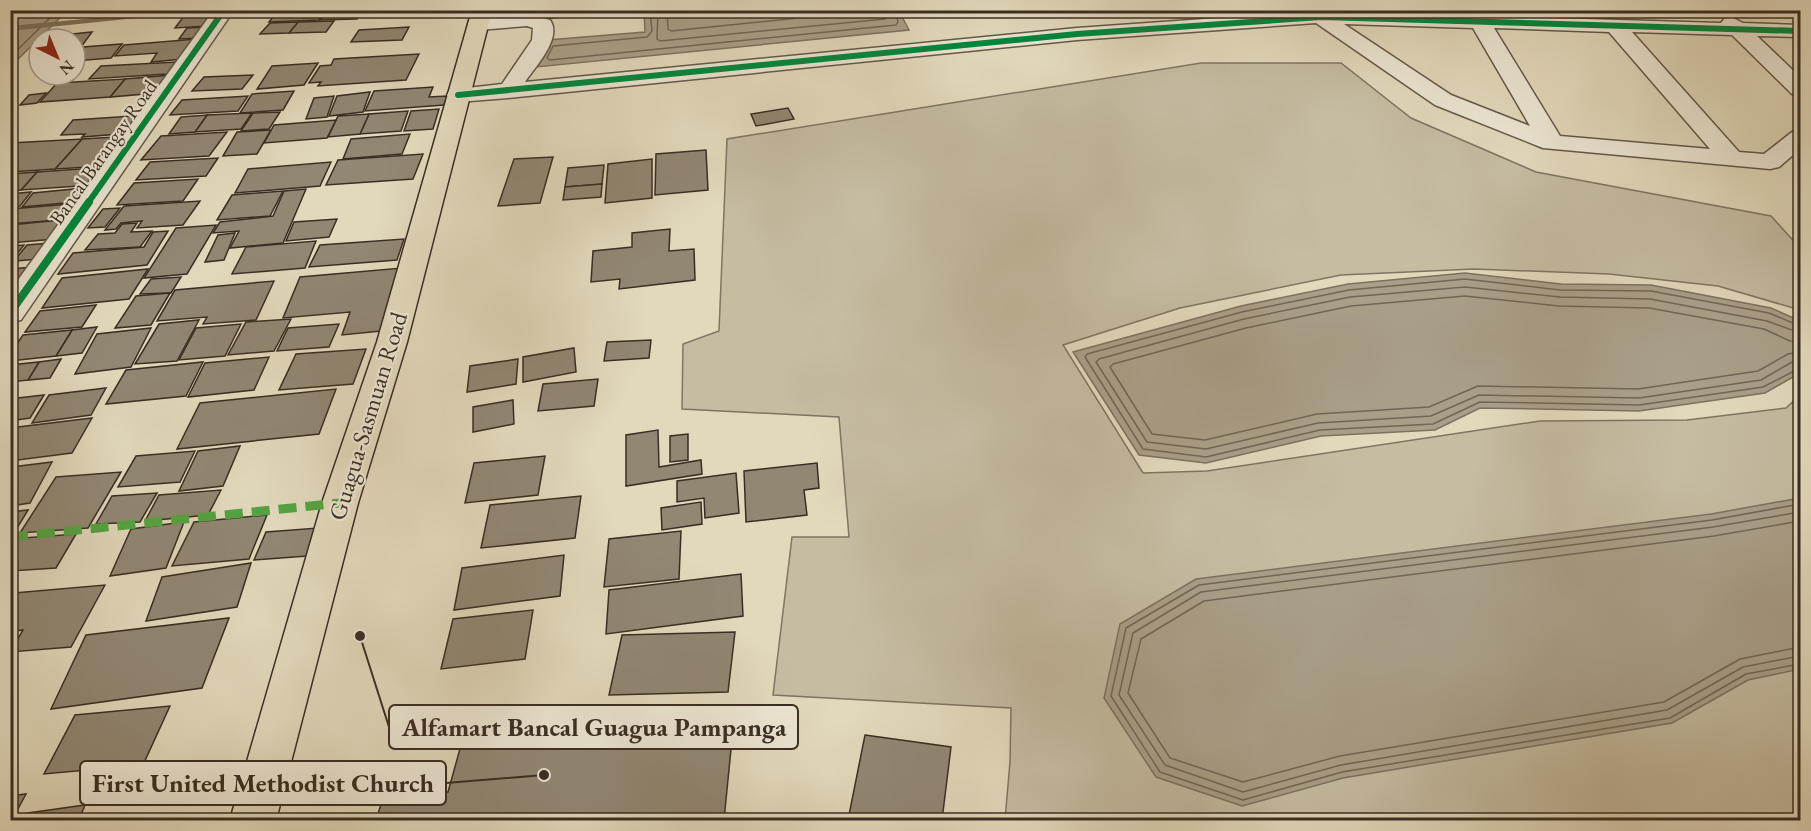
<svg xmlns="http://www.w3.org/2000/svg" width="1811" height="831" font-family="'EB Garamond',serif">
  <rect width="100%" height="100%" fill="#e2d9bc"/>
  <filter id="stains"><feTurbulence type="fractalNoise" baseFrequency=".00333" numOctaves="4"/><feColorMatrix values="0 0 0 0 .2 0 0 0 0 .09 0 0 0 0 .02 0 0 0 .5 -.17"/></filter>
  <radialGradient id="worn" r=".72"><stop offset=".6" stop-color="#630" stop-opacity="0"/><stop offset="1" stop-color="#630" stop-opacity=".3"/></radialGradient>
  <path fill="#c5bca2" stroke="#7f7562" stroke-width="1.5" d="M 1201,63 L 1341,63 L 1411,118 L 1536,172 L 1771,216 L 1800,248 L 1800,310 L 1718,286 L 1609,274 L 1474,269 L 1341,275 L 1180,308 L 1063,345 L 1143,473 L 1207,471 L 1540,421 L 1687,420 L 1786,408 L 1800,395 L 1800,820 L 1005,820 L 1010,762 L 1011,708 L 773,695 L 792,537 L 849,537 L 839,417 L 682,409 L 683,344 L 719,331 L 727,139 Z"/>
  <g fill="#a99f88" stroke="#7c7260" stroke-width="1.5">
    <path d="M 11,10 L 67,10 L 67,11 L 11,66 Z"/>
    <path d="M 644,11 L 899,11 L 909,30 L 536,67 L 547,40 L 645,32 Z"/>
    <path d="M 1465,273 L 1561,284 L 1651,285 L 1771,308 L 1800,321 L 1800,373 L 1765,393 L 1639,411 L 1480,408 L 1435,430 L 1321,436 L 1206,463 L 1139,455 L 1073,352 L 1241,306 L 1348,284 Z"/>
    <path d="M 1800,498 L 1800,669 L 1748,680 L 1672,723 L 1343,778 L 1242,806 L 1156,777 L 1104,698 L 1120,624 L 1196,579 L 1711,514 Z"/>
  </g>
  <g fill="none" stroke-linecap="round" stroke-linejoin="round">
    <g stroke="#716656" stroke-width="1.5">
      <path d="M 650,10 L 652,31 L 647,37 L 553,46 L 547,58 L 550,60 L 896,25 L 898,22 L 895,10"/>
      <path d="M 658,10 L 657,39 L 660,41 L 885,19 L 887,10"/>
      <path d="M 667,10 L 668,29 L 671,31 L 877,10"/>
      <path d="M 10,57 L 58,10"/>
      <path d="M 1800,326 L 1769,313 L 1651,291 L 1560,290 L 1465,279 L 1349,290 L 1242,312 L 1087,354 L 1085,357 L 1143,449 L 1206,457 L 1320,430 L 1433,424 L 1480,402 L 1639,405 L 1763,387 L 1800,368"/>
      <path d="M 1800,333 L 1767,321 L 1650,299 L 1560,297 L 1465,287 L 1350,297 L 1244,319 L 1099,359 L 1096,362 L 1147,442 L 1206,449 L 1318,423 L 1431,416 L 1479,395 L 1639,398 L 1761,380 L 1792,362 L 1800,361"/>
      <path d="M 1800,342 L 1790,341 L 1764,329 L 1649,308 L 1559,306 L 1465,296 L 1351,306 L 1246,328 L 1113,364 L 1110,367 L 1152,434 L 1205,440 L 1317,414 L 1429,407 L 1478,386 L 1638,389 L 1758,371 L 1788,354 L 1800,352"/>
      <path d="M 1800,504 L 1712,520 L 1199,585 L 1126,628 L 1111,696 L 1160,772 L 1243,800 L 1342,772 L 1670,718 L 1746,674 L 1800,664"/>
      <path d="M 1800,512 L 1713,527 L 1201,592 L 1133,633 L 1119,695 L 1165,765 L 1243,792 L 1341,765 L 1667,710 L 1743,667 L 1800,656"/>
      <path d="M 1800,521 L 1714,536 L 1204,601 L 1141,639 L 1128,693 L 1170,758 L 1243,782 L 1340,756 L 1664,702 L 1740,659 L 1800,647"/>
    </g>
    <path fill="#7c7260" fill-rule="evenodd" d="M 180,10 L 215,10 L 10,31 L 10,26 Z"/>
  </g>
  <g fill="#918773" stroke="#392e23" stroke-width="1.5">
    <path d="M 328,10 L 364,10 L 325,13 Z"/>
    <path d="M 511,10 L 597,10 L 597,14 L 541,19 L 541,13 L 510,16 Z"/>
    <path d="M 325,11 L 319,20 L 269,22 L 276,13 Z"/>
    <path d="M 362,12 L 357,19 L 320,20 L 325,13 Z"/>
    <path d="M 216,14 L 207,26 L 175,28 L 184,16 Z"/>
    <path d="M 334,21 L 326,32 L 289,33 L 298,22 Z"/>
    <path d="M 298,22 L 289,33 L 260,34 L 270,23 Z"/>
    <path d="M 207,27 L 201,38 L 179,39 L 187,28 Z"/>
    <path d="M 409,27 L 402,40 L 351,42 L 359,30 Z"/>
    <path d="M 92,32 L 81,47 L 75,47 L 75,39 L 50,39 L 53,36 Z"/>
    <path d="M 196,39 L 183,59 L 151,62 L 157,53 L 115,56 L 124,45 Z"/>
    <path d="M 122,44 L 111,58 L 75,61 L 75,56 L 83,47 Z"/>
    <path d="M 419,54 L 406,80 L 318,86 L 321,82 L 309,83 L 320,66 L 331,65 L 334,59 Z"/>
    <path d="M 177,62 L 167,74 L 89,79 L 101,66 Z"/>
    <path d="M 318,63 L 304,85 L 257,89 L 272,66 Z"/>
    <path d="M 171,75 L 157,93 L 110,97 L 125,79 Z"/>
    <path d="M 253,75 L 242,89 L 192,91 L 204,77 Z"/>
    <path d="M 125,79 L 110,97 L 40,102 L 57,83 Z"/>
    <path d="M 433,87 L 429,97 L 447,96 L 444,105 L 365,111 L 374,91 Z"/>
    <path d="M 294,91 L 283,110 L 240,113 L 252,94 Z"/>
    <path d="M 370,92 L 363,112 L 329,116 L 337,96 Z"/>
    <path d="M 46,93 L 37,103 L 20,105 L 29,95 Z"/>
    <path d="M 248,96 L 238,111 L 170,115 L 182,100 Z"/>
    <path d="M 334,96 L 327,117 L 306,119 L 314,98 Z"/>
    <path d="M 788,108 L 794,119 L 756,126 L 751,114 Z"/>
    <path d="M 439,109 L 433,129 L 404,131 L 411,111 Z"/>
    <path d="M 408,111 L 401,131 L 360,134 L 369,114 Z"/>
    <path d="M 280,112 L 269,129 L 241,131 L 253,113 Z"/>
    <path d="M 252,113 L 241,129 L 195,132 L 207,115 Z"/>
    <path d="M 369,114 L 360,134 L 328,137 L 338,116 Z"/>
    <path d="M 147,115 L 133,133 L 82,137 L 85,134 L 61,135 L 73,120 Z"/>
    <path d="M 207,115 L 195,132 L 169,134 L 181,117 Z"/>
    <path d="M 336,120 L 327,138 L 264,143 L 274,125 Z"/>
    <path d="M 271,130 L 257,154 L 223,156 L 237,132 Z"/>
    <path d="M 227,132 L 209,156 L 141,160 L 161,136 Z"/>
    <path d="M 410,134 L 402,154 L 343,159 L 351,139 Z"/>
    <path d="M 131,136 L 106,166 L 55,169 L 82,139 Z"/>
    <path d="M 82,139 L 55,169 L 10,172 L 10,143 Z"/>
    <path d="M 706,150 L 708,190 L 655,195 L 656,154 Z"/>
    <path d="M 423,154 L 413,179 L 326,185 L 338,160 Z"/>
    <path d="M 553,157 L 540,203 L 498,206 L 514,159 Z"/>
    <path d="M 218,158 L 206,176 L 136,180 L 150,162 Z"/>
    <path d="M 652,159 L 652,198 L 605,203 L 608,164 Z"/>
    <path d="M 331,162 L 320,186 L 235,193 L 248,169 Z"/>
    <path d="M 604,165 L 602,184 L 565,187 L 568,168 Z"/>
    <path d="M 108,167 L 94,185 L 21,190 L 37,172 Z"/>
    <path d="M 37,172 L 21,190 L 10,191 L 10,174 Z"/>
    <path d="M 198,179 L 183,201 L 117,205 L 134,183 Z"/>
    <path d="M 602,184 L 601,197 L 563,200 L 565,187 Z"/>
    <path d="M 94,187 L 85,201 L 22,207 L 33,193 Z"/>
    <path d="M 306,189 L 283,243 L 230,248 L 239,231 L 213,233 L 220,222 L 273,216 L 284,191 Z"/>
    <path d="M 283,191 L 270,216 L 217,220 L 232,195 Z"/>
    <path d="M 31,192 L 20,206 L 10,207 L 10,194 Z"/>
    <path d="M 200,201 L 183,225 L 137,228 L 142,221 L 121,223 L 116,229 L 105,230 L 124,206 Z"/>
    <path d="M 83,203 L 70,219 L 10,224 L 10,209 Z"/>
    <path d="M 120,208 L 105,227 L 88,228 L 103,209 Z"/>
    <path d="M 70,219 L 55,239 L 10,243 L 10,225 Z"/>
    <path d="M 337,219 L 329,237 L 286,241 L 294,222 Z"/>
    <path d="M 137,223 L 131,232 L 152,231 L 140,247 L 85,250 L 98,234 L 115,233 L 122,224 Z"/>
    <path d="M 216,225 L 187,274 L 144,278 L 176,228 Z"/>
    <path d="M 670,229 L 669,251 L 694,249 L 695,280 L 619,289 L 620,279 L 591,282 L 593,251 L 632,247 L 632,233 Z"/>
    <path d="M 168,231 L 147,265 L 58,274 L 73,253 L 144,247 L 153,232 Z"/>
    <path d="M 235,233 L 224,260 L 205,262 L 218,235 Z"/>
    <path d="M 404,239 L 397,260 L 309,267 L 320,245 Z"/>
    <path d="M 316,241 L 305,268 L 232,274 L 246,247 Z"/>
    <path d="M 51,243 L 39,259 L 14,261 L 27,245 Z"/>
    <path d="M 24,245 L 10,263 L 10,246 Z"/>
    <path d="M 35,267 L 19,287 L 10,287 L 10,269 Z"/>
    <path d="M 402,268 L 381,331 L 342,335 L 350,312 L 283,318 L 300,277 Z"/>
    <path d="M 148,269 L 129,299 L 42,308 L 62,278 Z"/>
    <path d="M 181,277 L 171,293 L 140,294 L 151,279 Z"/>
    <path d="M 274,281 L 256,320 L 203,324 L 207,317 L 157,321 L 175,290 Z"/>
    <path d="M 170,293 L 151,325 L 115,328 L 136,296 Z"/>
    <path d="M 96,305 L 82,327 L 25,332 L 40,311 Z"/>
    <path d="M 291,319 L 274,351 L 228,355 L 246,322 Z"/>
    <path d="M 199,320 L 177,361 L 135,364 L 159,324 Z"/>
    <path d="M 241,324 L 225,356 L 179,360 L 196,328 Z"/>
    <path d="M 339,324 L 329,347 L 277,351 L 288,328 Z"/>
    <path d="M 97,327 L 82,353 L 56,356 L 72,330 Z"/>
    <path d="M 151,328 L 131,367 L 75,374 L 97,334 Z"/>
    <path d="M 72,330 L 56,356 L 10,361 L 10,354 L 23,335 Z"/>
    <path d="M 651,340 L 649,358 L 604,361 L 607,342 Z"/>
    <path d="M 574,348 L 576,372 L 523,382 L 523,357 Z"/>
    <path d="M 366,349 L 353,384 L 279,390 L 296,354 Z"/>
    <path d="M 269,357 L 254,390 L 188,397 L 205,363 Z"/>
    <path d="M 61,359 L 50,378 L 28,380 L 39,362 Z"/>
    <path d="M 518,359 L 516,384 L 467,392 L 470,366 Z"/>
    <path d="M 39,362 L 28,380 L 10,382 L 10,365 Z"/>
    <path d="M 203,362 L 186,396 L 106,404 L 126,370 Z"/>
    <path d="M 598,379 L 594,406 L 538,411 L 543,384 Z"/>
    <path d="M 106,388 L 91,415 L 32,423 L 49,395 Z"/>
    <path d="M 336,389 L 319,434 L 177,449 L 200,403 Z"/>
    <path d="M 44,395 L 30,418 L 10,421 L 10,399 Z"/>
    <path d="M 513,400 L 514,424 L 473,432 L 473,407 Z"/>
    <path d="M 92,418 L 72,453 L 10,461 L 10,428 Z"/>
    <path d="M 658,430 L 659,467 L 701,460 L 702,474 L 626,486 L 626,435 Z"/>
    <path d="M 688,434 L 688,460 L 670,462 L 670,436 Z"/>
    <path d="M 240,446 L 223,486 L 179,491 L 198,451 Z"/>
    <path d="M 195,451 L 180,482 L 118,487 L 136,456 Z"/>
    <path d="M 545,456 L 538,495 L 465,503 L 474,463 Z"/>
    <path d="M 52,462 L 30,503 L 10,506 L 12,467 Z"/>
    <path d="M 817,463 L 819,488 L 804,490 L 807,515 L 746,522 L 744,471 Z"/>
    <path d="M 121,472 L 88,528 L 20,533 L 56,477 Z"/>
    <path d="M 736,473 L 739,513 L 705,518 L 704,498 L 677,502 L 677,481 Z"/>
    <path d="M 221,490 L 208,515 L 145,521 L 159,495 Z"/>
    <path d="M 157,493 L 140,522 L 96,524 L 112,496 Z"/>
    <path d="M 581,496 L 575,538 L 481,548 L 490,505 Z"/>
    <path d="M 701,502 L 702,524 L 662,530 L 661,508 Z"/>
    <path d="M 28,510 L 14,533 L 10,533 L 10,512 Z"/>
    <path d="M 267,515 L 249,559 L 172,566 L 194,522 Z"/>
    <path d="M 184,522 L 166,568 L 110,576 L 131,529 Z"/>
    <path d="M 318,528 L 307,556 L 254,560 L 266,532 Z"/>
    <path d="M 681,531 L 679,579 L 604,587 L 609,539 Z"/>
    <path d="M 76,534 L 56,568 L 10,571 L 10,539 Z"/>
    <path d="M 564,555 L 560,596 L 454,610 L 462,568 Z"/>
    <path d="M 251,563 L 237,607 L 146,621 L 162,577 Z"/>
    <path d="M 741,574 L 743,616 L 606,634 L 609,590 Z"/>
    <path d="M 105,585 L 71,647 L 10,652 L 23,630 L 10,632 L 10,598 L 14,593 Z"/>
    <path d="M 533,610 L 525,659 L 441,669 L 453,619 Z"/>
    <path d="M 229,618 L 202,688 L 51,709 L 86,635 Z"/>
    <path d="M 735,632 L 728,692 L 609,695 L 622,635 Z"/>
    <path d="M 170,706 L 143,765 L 44,774 L 75,715 Z"/>
    <path d="M 706,718 L 704,740 L 732,739 L 724,820 L 376,820 L 384,795 L 448,792 L 466,727 Z"/>
    <path d="M 865,735 L 951,747 L 942,820 L 848,820 Z"/>
    <path d="M 26,794 L 12,820 L 10,820 L 10,796 Z"/>
    <path d="M 85,805 L 79,820 L 24,820 L 28,813 Z"/>
  </g>
  <g fill="none" stroke-linecap="round" stroke-linejoin="round">
    <g stroke="#635949" stroke-width="3">
      <g id="minor">
        <path d="M 214,10 L 234,10 L 21,320 L 10,322 L 10,291 Z"/>
        <path d="M 1463,10 L 1483,10 L 1486,16 L 1721,23 L 1724,19 L 1731,17 L 1743,23 L 1800,25 L 1800,37 L 1757,36 L 1800,77 L 1800,96 L 1792,94 L 1732,35 L 1632,32 L 1739,152 L 1764,154 L 1792,132 L 1800,130 L 1800,149 L 1779,167 L 1770,169 L 1543,148 L 1435,105 L 1316,23 L 1077,40 L 508,98 L 458,102 L 450,100 L 447,95 L 450,90 L 502,84 L 532,40 L 533,28 L 527,26 L 478,30 L 471,28 L 468,24 L 471,20 L 478,18 L 527,14 L 550,20 C 563,38 535,67 525,82 L 1077,28 L 1320,11 L 1466,15 ZM 1344,24 L 1473,28 L 1530,126 L 1451,95 ZM 1494,28 L 1609,32 L 1710,149 L 1560,136 Z"/>
      </g>
    </g>
    <g stroke="#392e23" stroke-width="3">
      <path id="major" d="M 472,10 L 492,10 L 407,342 L 358,503 L 276,820 L 230,820 L 322,503 L 377,342 Z"/>
    </g>
    <use href="#minor" fill="#ece6d3" fill-rule="evenodd"/>
    <use href="#major" fill="#e2d9bc" fill-rule="evenodd"/>
    <path stroke="#53a442" stroke-width="9" stroke-dasharray="18 9" stroke-linecap="butt" d="M 10,537 L 340,503"/>
    <g stroke="#ece6d3" stroke-width="8">
      <g id="cycleway-far1">
        <path d="M 458,95 L 1077,34 L 1321,17 L 1800,31"/>
        <path d="M 88,203 L 224,10"/>
      </g>
    </g>
    <g stroke="#ece6d3" stroke-width="12">
      <path id="cycleway" d="M 10,313 L 89,202"/>
    </g>
    <use href="#cycleway-far1" stroke="#00873e" stroke-width="6"/>
    <use href="#cycleway" stroke="#00873e" stroke-width="8"/>
  </g>
  <g text-anchor="middle" stroke-width="4.5" stroke-linejoin="round" paint-order="stroke">
    <g font-size="20" fill="#392e23" stroke="#ece6d3">
      <text transform="translate(103 152) rotate(-55)" y="7">Bancal Barangay Road</text>
    </g>
    <g font-size="24" fill="#392e23" stroke="#ece6d3">
      <text transform="translate(368 416) rotate(-73)" y="8">Guagua-Sasmuan Road</text>
    </g>
  </g>
  <path fill="none" stroke="#392e23" stroke-width="2" d="M360 636L389 727M544 775L446 783"/>
  <g fill="#392e23" stroke="#ece6d3" stroke-width="2">
    <circle cx="360" cy="636" r="6"/>
    <circle cx="544" cy="775" r="6"/>
  </g>
  <g fill="#ece6d3" stroke="#392e23" stroke-width="2">
    <rect x="389" y="705" width="409" height="44" rx="6"/>
    <rect x="80" y="761" width="366" height="44" rx="6"/>
  </g>
  <g font-size="26" text-anchor="middle" font-weight="bold" fill="#392e23">
    <text x="594" y="736">Alfamart Bancal Guagua Pampanga</text>
    <text x="263" y="792">First United Methodist Church</text>
  </g>
  <rect width="1811" height="831" fill="none" stroke="#e2d9bc" stroke-width="36"/>
  <rect x="12" y="12" width="1787" height="807" fill="none" stroke="#392e23" stroke-width="3"/>
  <rect x="18" y="18" width="1775" height="795" fill="none" stroke="#392e23" stroke-width="1.5"/>
  <g transform="translate(57 57) rotate(137)"><circle r="28" fill="#ece6d3" stroke="#a49c8d" stroke-width="1.5"/>
  <path d="M0-4.5L10 22L0 15L-10 22Z" fill="#8f2418"/>
  <text y="-9" font-size="16" font-weight="bold" text-anchor="middle" fill="#392e23">N</text>
  </g>
  <rect width="100%" height="100%" filter="url(#stains)"/>
  <rect width="100%" height="100%" fill="url(#worn)"/>
</svg>
